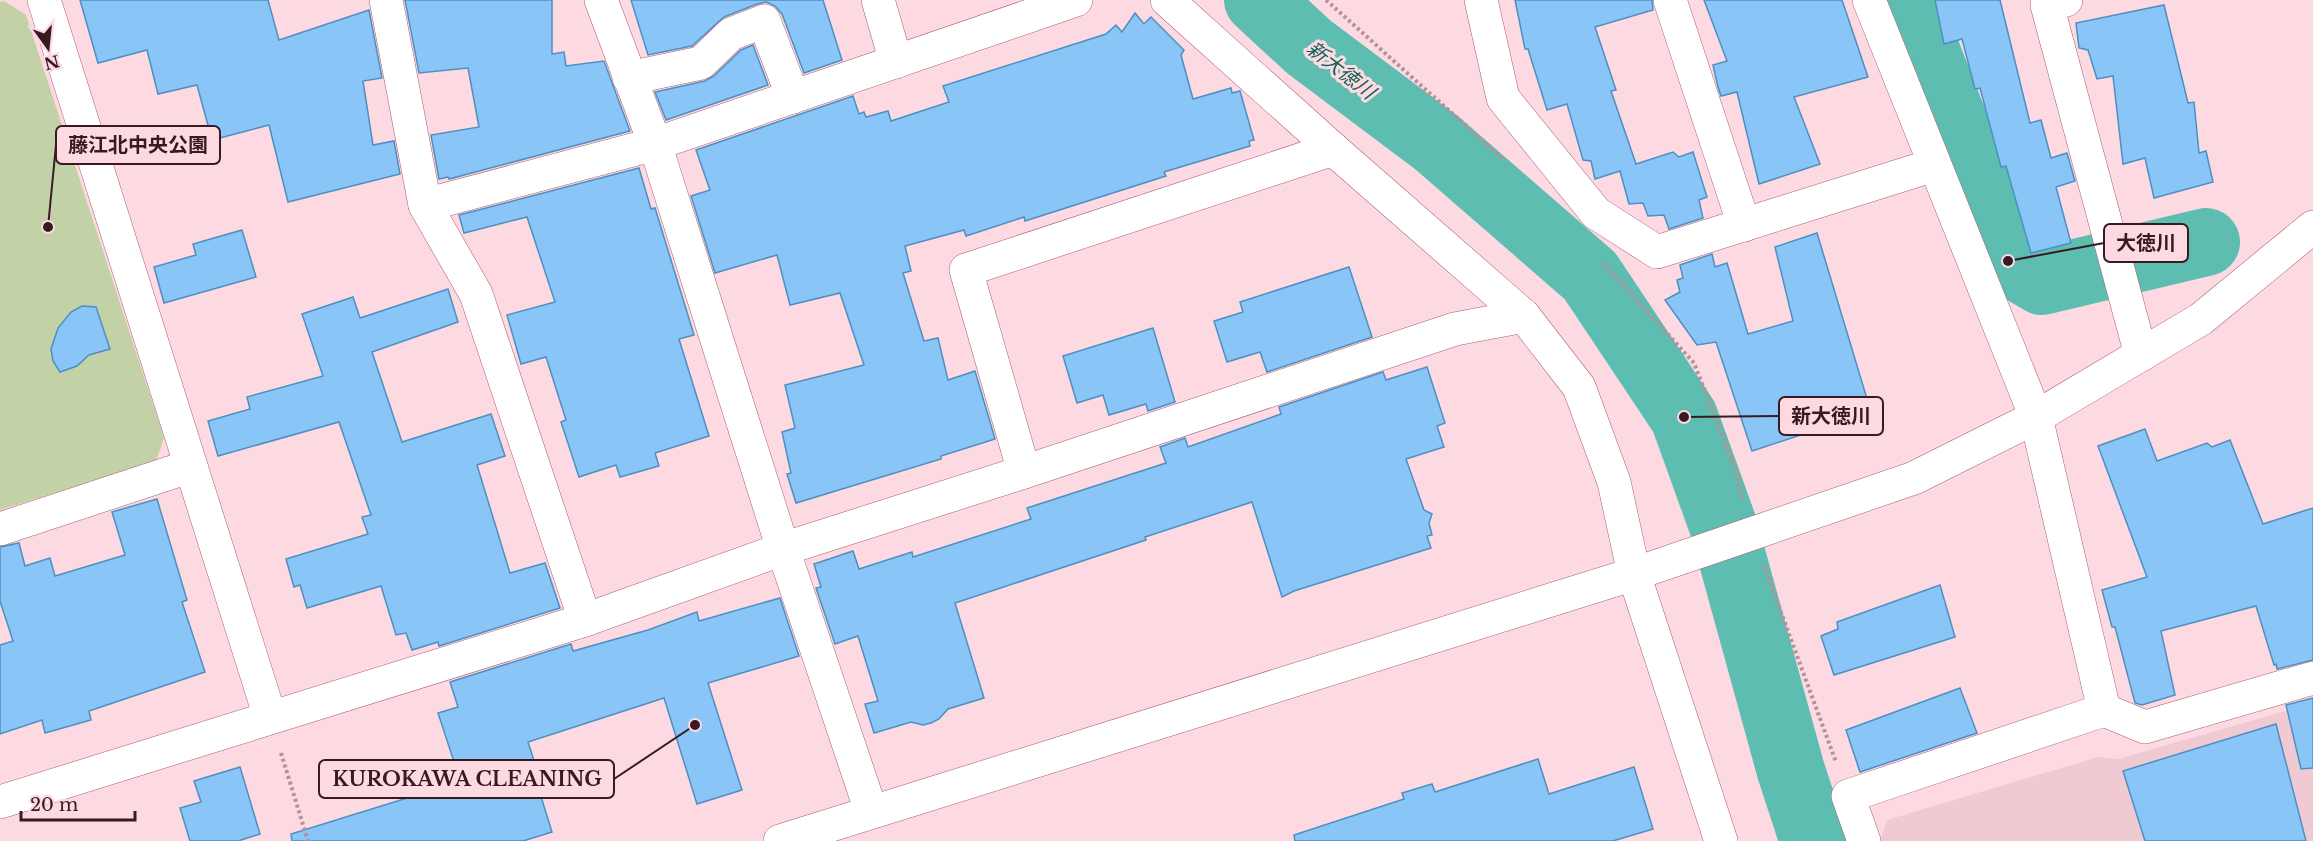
<svg xmlns="http://www.w3.org/2000/svg" width="2313" height="841" font-family="'Libre Baskerville','Noto Sans JP',serif">
  <rect width="100%" height="100%" fill="#fddae1"/>
  <path fill="#f0cad2" d="M 2313,703 L 2313,841 L 1880,841 L 1887,820 L 2098,757 L 2118,759 Z"/>
  <path fill="#c2d1a6" d="M 4,1 L 26,15 L 164,438 L 156,461 L 0,510 L 0,2 Z"/>
  <g fill="none" stroke-linecap="round" stroke-linejoin="round">
    <g stroke="#5dbdb0" stroke-width="68">
      <path d="M 1258,0 L 1309,47 L 1437,143 L 1590,276 L 1684,417 L 1724,528 L 1791,771 L 1814,841"/>
      <path d="M 1906,0 L 2008,261 L 2042,281 L 2206,242"/>
    </g>
  </g>
  <g fill="#89c5f6" stroke="#4d8fc2" stroke-width="1.5">
    <path d="M 80,0 L 268,0 L 279,40 L 369,10 L 382,78 L 363,81 L 373,145 L 394,141 L 400,174 L 288,202 L 269,125 L 212,140 L 197,85 L 158,94 L 147,50 L 98,63 Z"/>
    <path d="M 405,0 L 552,0 L 552,54 L 564,52 L 566,66 L 604,61 L 630,131 L 449,179 L 448,177 L 439,179 L 431,135 L 479,127 L 468,68 L 419,73 Z"/>
    <path d="M 631,0 L 823,0 L 842,60 L 804,73 L 782,14 L 775,6 L 766,2 L 757,4 L 724,17 L 692,46 L 648,55 Z"/>
    <path d="M 1515,0 L 1652,0 L 1653,10 L 1595,27 L 1616,90 L 1611,91 L 1636,164 L 1673,152 L 1679,157 L 1693,152 L 1707,197 L 1699,200 L 1703,218 L 1669,229 L 1664,215 L 1648,216 L 1643,203 L 1629,204 L 1620,171 L 1595,179 L 1591,161 L 1583,160 L 1567,104 L 1547,110 L 1528,49 L 1525,49 Z"/>
    <path d="M 1704,0 L 1842,0 L 1868,77 L 1794,97 L 1820,164 L 1759,184 L 1737,92 L 1721,96 L 1718,87 L 1713,65 L 1727,61 Z"/>
    <path d="M 1935,0 L 2000,0 L 2030,123 L 2041,120 L 2051,158 L 2067,153 L 2075,181 L 2056,187 L 2071,243 L 2031,253 L 2006,166 L 2001,167 L 1980,88 L 1975,89 L 1962,39 L 1944,44 Z"/>
    <path d="M 2164,5 L 2188,103 L 2194,102 L 2199,153 L 2206,151 L 2213,182 L 2154,198 L 2145,158 L 2123,164 L 2113,76 L 2097,79 L 2088,50 L 2079,48 L 2076,23 Z"/>
    <path d="M 1135,13 L 1144,24 L 1151,17 L 1184,50 L 1181,55 L 1193,99 L 1231,88 L 1232,93 L 1240,91 L 1254,140 L 1249,141 L 1250,146 L 1164,172 L 1166,176 L 1025,221 L 1024,217 L 966,236 L 964,230 L 905,246 L 911,271 L 903,273 L 924,341 L 938,338 L 948,380 L 975,371 L 995,439 L 941,456 L 941,459 L 796,503 L 787,474 L 791,473 L 782,432 L 795,428 L 785,385 L 864,365 L 840,293 L 790,305 L 777,255 L 715,273 L 691,196 L 710,190 L 696,150 L 853,96 L 859,114 L 864,112 L 866,117 L 888,111 L 891,121 L 949,102 L 943,86 L 1106,34 L 1116,25 L 1122,32 Z"/>
    <path d="M 753,45 L 768,85 L 666,120 L 655,92 L 705,81 L 714,76 L 741,50 Z"/>
    <path d="M 639,168 L 651,209 L 655,208 L 694,335 L 679,339 L 709,436 L 655,453 L 659,466 L 620,477 L 616,465 L 579,477 L 561,422 L 566,420 L 546,357 L 521,364 L 507,315 L 555,302 L 527,217 L 464,233 L 459,215 Z"/>
    <path d="M 242,230 L 256,277 L 164,303 L 154,267 L 196,255 L 193,244 Z"/>
    <path d="M 1817,233 L 1871,412 L 1752,451 L 1716,342 L 1697,345 L 1665,300 L 1680,292 L 1677,280 L 1683,278 L 1680,265 L 1712,254 L 1715,267 L 1727,263 L 1748,334 L 1793,321 L 1775,247 Z"/>
    <path d="M 1349,267 L 1372,337 L 1267,372 L 1260,352 L 1227,362 L 1214,321 L 1243,312 L 1240,302 Z"/>
    <path d="M 448,289 L 458,322 L 372,352 L 402,442 L 491,414 L 505,456 L 477,465 L 510,573 L 545,563 L 560,608 L 439,646 L 438,642 L 412,650 L 406,633 L 396,635 L 381,586 L 307,608 L 300,585 L 294,587 L 286,559 L 368,534 L 362,517 L 371,515 L 339,422 L 218,456 L 208,421 L 250,409 L 247,397 L 323,376 L 302,314 L 353,297 L 360,318 Z"/>
    <path d="M 82,306 L 96,307 L 110,349 L 89,355 L 77,366 L 60,372 L 53,361 L 51,349 L 58,328 L 71,312 Z"/>
    <path d="M 1153,328 L 1175,402 L 1148,411 L 1146,404 L 1109,415 L 1103,395 L 1077,403 L 1063,356 Z"/>
    <path d="M 1427,367 L 1445,423 L 1437,426 L 1444,447 L 1406,459 L 1424,510 L 1432,514 L 1429,523 L 1432,535 L 1427,536 L 1431,548 L 1294,591 L 1282,597 L 1252,502 L 1145,537 L 1146,540 L 955,603 L 984,698 L 948,709 L 939,719 L 931,723 L 923,725 L 911,722 L 874,733 L 865,704 L 878,701 L 858,636 L 835,644 L 816,588 L 821,587 L 814,564 L 853,551 L 859,569 L 912,552 L 913,557 L 1031,519 L 1027,508 L 1166,463 L 1160,447 L 1185,438 L 1188,447 L 1281,414 L 1279,407 L 1383,372 L 1386,380 Z"/>
    <path d="M 2145,429 L 2157,461 L 2207,443 L 2212,447 L 2230,440 L 2263,524 L 2313,508 L 2313,660 L 2277,669 L 2276,664 L 2274,665 L 2256,606 L 2161,631 L 2175,695 L 2142,705 L 2135,703 L 2115,627 L 2112,627 L 2102,590 L 2147,577 L 2098,446 Z"/>
    <path d="M 157,499 L 187,600 L 182,602 L 205,672 L 89,711 L 91,720 L 45,733 L 42,720 L 0,734 L 0,645 L 13,641 L 0,601 L 0,547 L 19,543 L 25,566 L 50,558 L 55,576 L 125,555 L 112,512 Z"/>
    <path d="M 1940,585 L 1955,637 L 1834,675 L 1821,636 L 1838,629 L 1837,622 Z"/>
    <path d="M 780,598 L 799,656 L 708,683 L 742,790 L 697,804 L 664,698 L 528,742 L 538,773 L 534,774 L 552,832 L 523,841 L 292,841 L 291,834 L 420,794 L 419,789 L 459,777 L 438,713 L 458,707 L 450,682 L 571,644 L 573,651 L 648,630 L 697,612 L 699,621 Z"/>
    <path d="M 1960,688 L 1977,733 L 1860,772 L 1846,730 Z"/>
    <path d="M 2313,698 L 2313,768 L 2301,769 L 2286,705 Z"/>
    <path d="M 2276,724 L 2306,841 L 2145,841 L 2123,771 Z"/>
    <path d="M 1538,759 L 1549,794 L 1634,767 L 1653,829 L 1613,841 L 1295,841 L 1294,835 L 1404,799 L 1402,793 L 1432,784 L 1435,792 Z"/>
    <path d="M 240,767 L 260,834 L 238,841 L 190,841 L 180,808 L 201,802 L 194,781 Z"/>
  </g>
  <g fill="none" stroke-linecap="round" stroke-linejoin="round">
    <g stroke="#ab5e72" stroke-width="34">
      <g id="minor">
        <path d="M 44,0 L 270,717"/>
        <path d="M 386,0 L 425,205"/>
        <path d="M 601,0 L 655,144 L 783,549 L 871,811"/>
        <path d="M 878,0 L 896,62"/>
        <path d="M 1167,0 L 1333,149 L 1524,316"/>
        <path d="M 1481,0 L 1503,98 L 1596,213 L 1657,252 L 1934,165"/>
        <path d="M 1670,0 L 1744,225"/>
        <path d="M 2066,0 L 2047,5 L 2141,355"/>
        <path d="M 629,78 L 701,63 L 731,34 L 764,21 L 793,97"/>
        <path d="M 1024,472 L 966,270 L 1333,149"/>
        <path d="M 0,529 L 191,466"/>
        <path d="M 585,620 L 476,294 L 425,205 L 655,144 L 1076,0"/>
        <path d="M 2104,710 L 2145,727 L 2313,678"/>
        <path d="M 0,802 L 585,620 L 783,549 L 1024,472 L 1455,329 L 1524,316 L 1579,387 L 1614,482 L 1634,574 L 1721,841"/>
        <path d="M 780,841 L 1634,574 L 1914,478 L 2036,417 L 2201,319 L 2313,227"/>
        <path d="M 1864,841 L 1848,796 L 2104,710 L 2036,417 L 1869,0"/>
      </g>
    </g>
    <g stroke="#b29198" stroke-width="4" stroke-dasharray="3 3" stroke-linecap="butt">
      <path d="M 1326,0 L 1504,160"/>
      <path d="M 1603,263 L 1694,363 L 1735,468 L 1743,499"/>
      <path d="M 1764,566 L 1836,762"/>
      <path d="M 281,753 L 308,841"/>
    </g>
    <use href="#minor" stroke="#fff" stroke-width="33"/>
  </g>
  <g text-anchor="middle" stroke-width="6" stroke-linejoin="round" paint-order="stroke">
    <g font-size="20" font-style="italic" fill="#116159" stroke="#fddae1">
      <text transform="translate(1341 70) rotate(38)" y="7">新大徳川</text>
    </g>
  </g>
  <path fill="none" stroke="#391a22" stroke-width="2" d="M48 227L56 145M2008 261L2104 243M1684 417L1779 416M695 725L614 779"/>
  <g fill="#391a22" stroke="#fddae1" stroke-width="2">
    <circle cx="48" cy="227" r="6"/>
    <circle cx="2008" cy="261" r="6"/>
    <circle cx="1684" cy="417" r="6"/>
    <circle cx="695" cy="725" r="6"/>
  </g>
  <g fill="#fddae1" stroke="#391a22" stroke-width="2">
    <rect x="56" y="126" width="164" height="38" rx="6"/>
    <rect x="2104" y="224" width="84" height="38" rx="6"/>
    <rect x="1779" y="397" width="104" height="38" rx="6"/>
    <rect x="319" y="760" width="295" height="38" rx="6"/>
  </g>
  <g font-size="20" text-anchor="middle" font-weight="bold" fill="#391a22">
    <text x="138" y="152">藤江北中央公園</text>
    <text x="2146" y="250">大徳川</text>
    <text x="1831" y="423">新大徳川</text>
    <text x="467" y="786">KUROKAWA CLEANING</text>
  </g>
  <g transform="translate(48 48) rotate(165)" stroke="#fddae1" stroke-width="4.5" paint-order="stroke">
  <path d="M0-4.5L10 22L0 15L-10 22Z" fill="#391a22"/>
  <text y="-9" font-size="16" font-weight="bold" text-anchor="middle" fill="#391a22">N</text>
  </g>
  <path d="M21 811v9h114v-9" fill="none" stroke="#391a22" stroke-width="3"/>
  <text x="30" y="811" font-size="18" fill="#391a22" stroke="#fddae1" stroke-width="4.5" paint-order="stroke">20 m</text>
</svg>
